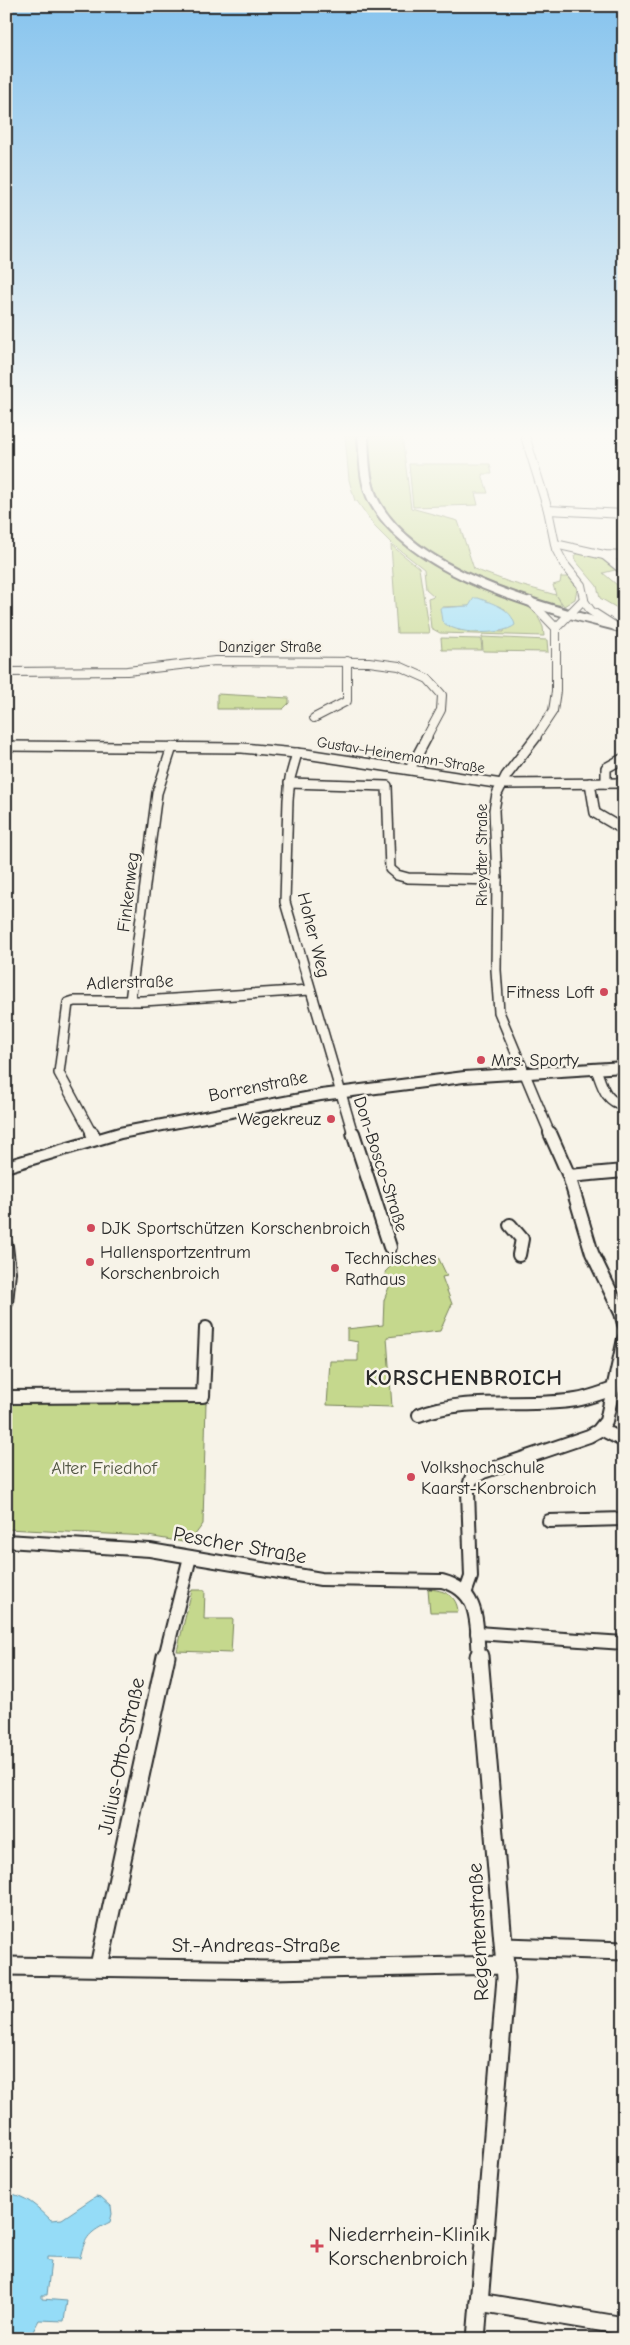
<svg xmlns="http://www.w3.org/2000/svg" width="630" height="2345" font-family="'Comic Neue',sans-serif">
  <rect width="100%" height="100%" fill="#f7f3e8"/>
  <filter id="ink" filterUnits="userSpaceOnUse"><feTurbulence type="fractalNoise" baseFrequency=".02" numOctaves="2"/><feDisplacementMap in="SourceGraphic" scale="10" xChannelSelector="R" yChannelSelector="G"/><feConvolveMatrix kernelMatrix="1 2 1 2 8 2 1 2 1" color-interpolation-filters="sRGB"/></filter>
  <g filter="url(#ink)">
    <g fill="#c5d88d" stroke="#78825c" fill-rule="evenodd">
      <path d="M 345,436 L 356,436 L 360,473 L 372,508 L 395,533 L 542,615 L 538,617 L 543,627 L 544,636 L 440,633 L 431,628 L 428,598 L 434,596 L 426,589 L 424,569 L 392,544 L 375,527 L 357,501 L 355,501 L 349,480 ZM 478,598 L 505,609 L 504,632 L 458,630 L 442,607 L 470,606 Z"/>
      <path d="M 368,436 L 402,436 L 411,508 L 458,521 L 474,569 L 509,582 L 556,595 L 553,585 L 560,583 L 561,577 L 570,577 L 577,589 L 575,599 L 564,606 L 557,596 L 562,605 C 550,607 528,597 515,592 C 470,574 423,558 392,519 C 388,514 383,509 380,504 C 371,483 370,458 368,436 Z"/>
      <path d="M 409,464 L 490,464 L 492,474 L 482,474 L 488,493 L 475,493 L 478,505 L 413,507 Z"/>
      <path d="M 391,545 L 419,568 L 429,633 L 397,633 Z"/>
      <path d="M 579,552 L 603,555 L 619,569 L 603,573 L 624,591 L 624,612 L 600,598 L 597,586 L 575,560 L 574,556 Z"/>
      <path d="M 482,637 L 547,640 L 548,652 L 483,651 Z"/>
      <path d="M 441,638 L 481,639 L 482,650 L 442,650 Z"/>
      <path d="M 217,694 L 289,698 L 289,703 L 283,709 L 217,709 Z"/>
      <path d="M 438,1257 L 447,1276 L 442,1277 L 452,1304 L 440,1331 L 387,1337 L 392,1407 L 327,1405 L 330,1361 L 358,1361 L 358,1342 L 347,1340 L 347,1329 L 383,1325 L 384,1300 L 389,1287 L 385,1272 L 395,1262 Z"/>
      <path d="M 206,1401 L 203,1524 L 189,1543 L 148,1536 L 6,1529 L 6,1402 Z"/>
      <path d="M 428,1589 C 444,1590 457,1595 458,1612 L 430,1612 Z"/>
      <path d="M 192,1590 L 205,1590 L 204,1619 L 233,1619 L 231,1653 L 177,1651 Z"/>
    </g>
    <g fill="#95dcf7" stroke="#6b95a5">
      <path d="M 474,598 L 478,598 C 494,604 511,608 515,625 C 502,636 453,635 442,621 L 440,608 L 469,606 Z"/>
      <path d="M 6,2193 C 26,2195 37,2207 51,2220 L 62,2219 L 96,2196 L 101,2197 L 111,2206 L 112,2214 L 110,2222 C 90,2232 85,2236 80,2258 L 47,2257 L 47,2261 L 51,2261 L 47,2295 L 42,2295 L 42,2299 L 67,2301 L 64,2321 L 39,2320 L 29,2339 L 6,2339 L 8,2258 Z"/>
    </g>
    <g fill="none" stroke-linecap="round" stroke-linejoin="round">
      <g stroke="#2b2b2b" stroke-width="10">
        <g id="street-far3">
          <path d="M 525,436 L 548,510 L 556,549 L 564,564 L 581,585 L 584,599 L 556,628 L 556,691 L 553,711 L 535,738"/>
          <path d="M 548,510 L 624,514"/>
          <path d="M 555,544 L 604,555 L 624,556"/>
          <path d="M 604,555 L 624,571"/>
          <path d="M 530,601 L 556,628"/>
          <path d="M 584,601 L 591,611 L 616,627"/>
          <path d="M 6,672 L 127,671 L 215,661 L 369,662 L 399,666 L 428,679 L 442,695 L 441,710 L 426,738"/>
          <path d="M 314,718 L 347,701 L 347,661"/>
        </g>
      </g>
      <g stroke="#2b2b2b" stroke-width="12">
        <g id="street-far2">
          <path d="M 536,737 L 506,776 L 497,794 L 494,810 L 497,880 L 496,970 L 499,1012 L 550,1134"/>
          <path d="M 6,746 L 242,748 L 306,754 L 502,784 L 624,783"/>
          <path d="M 297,753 L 290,778 L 288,800 L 285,902 L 353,1134"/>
          <path d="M 410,769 L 427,737"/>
          <path d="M 289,783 L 387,786 L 390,869 L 397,875 L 408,878 L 497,880"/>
          <path d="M 590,783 L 595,813 L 624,830"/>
          <path d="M 606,783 L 606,768 L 624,758"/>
          <path d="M 130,1001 L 157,793 L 172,747"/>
          <path d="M 596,1069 C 602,1085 605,1102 624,1105"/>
          <path d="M 92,1134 L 59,1073 L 68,1003 L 74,1001 L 143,1001 L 310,990"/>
        </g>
      </g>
      <g stroke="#2b2b2b" stroke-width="16">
        <g id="street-far1">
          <path d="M 92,1133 L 95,1139"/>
          <path d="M 353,1133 L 390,1247"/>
          <path d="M 550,1133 L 569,1176 L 592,1253 L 621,1313 L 624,1324"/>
          <path d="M 569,1176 L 624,1171"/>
          <path d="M 510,1225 L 522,1239 L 519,1255"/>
          <path d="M 6,1246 L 9,1272 L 6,1303"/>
          <path d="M 6,1397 L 203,1396 L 206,1328"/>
          <path d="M 419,1415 C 468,1396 526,1408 576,1400 C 588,1398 601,1393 613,1389"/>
          <path d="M 601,1429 L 624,1441"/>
          <path d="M 549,1521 L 624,1519"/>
          <path d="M 6,1541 L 150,1550 L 321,1579 L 442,1581 C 481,1591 476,1624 479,1657"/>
          <path d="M 466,1591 L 471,1577 L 468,1491 L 471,1479 L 483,1472 L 589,1436 L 598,1431 L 606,1421 L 624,1339"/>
          <path d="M 477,1633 L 624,1643"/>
          <path d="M 165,1657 L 190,1557"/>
        </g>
      </g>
      <g stroke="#2b2b2b" stroke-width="21">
        <g id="street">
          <path d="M 505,1947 L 624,1951"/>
          <path d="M 6,1966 L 272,1970 L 506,1965"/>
          <path d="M 99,1966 L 166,1656"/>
          <path d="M 479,2302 L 624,2326"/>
          <path d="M 476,2339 L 506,1978 L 479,1656"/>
        </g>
      </g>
      <g stroke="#2b2b2b" stroke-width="4">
        <g id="secondary">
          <path d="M 358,436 L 368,436 C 369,458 369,484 380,503 C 422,575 548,604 624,625 L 624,632 C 545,613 411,578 370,503 C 359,483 360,458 358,436 Z"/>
          <path d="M 624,1062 L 624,1072 L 464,1082 L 321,1100 L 121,1138 L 6,1172 L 6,1161 L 119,1128 L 321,1090 L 464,1072 Z"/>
        </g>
      </g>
      <use href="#street-far3" stroke="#f7f3e8" stroke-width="8"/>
      <use href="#street-far2" stroke="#f7f3e8" stroke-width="9"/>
      <use href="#street-far1" stroke="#f7f3e8" stroke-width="12"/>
      <use href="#street" stroke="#f7f3e8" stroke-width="17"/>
      <use href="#secondary" fill="#f7f3e8" fill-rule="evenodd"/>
    </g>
  </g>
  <linearGradient id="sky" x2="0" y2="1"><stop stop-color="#87c4ee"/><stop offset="0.57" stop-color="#fbfaf5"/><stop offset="1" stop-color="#fbfaf5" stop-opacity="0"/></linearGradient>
  <rect width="630" height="764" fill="url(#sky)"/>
  <g fill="#d1495b" stroke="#f7f3e8" stroke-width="2">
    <circle cx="604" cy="992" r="5"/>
    <circle cx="481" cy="1060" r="5"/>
    <circle cx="331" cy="1119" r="5"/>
    <circle cx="91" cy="1228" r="5"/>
    <circle cx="90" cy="1262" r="5"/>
    <circle cx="335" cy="1268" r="5"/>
    <circle cx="411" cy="1477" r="5"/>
    <path d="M314.5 2238.5h5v5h5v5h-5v5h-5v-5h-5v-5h5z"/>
  </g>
  <g text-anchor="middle" stroke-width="5" stroke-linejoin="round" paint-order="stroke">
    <g font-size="15" fill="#2b2b2b" stroke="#f7f3e8">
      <text x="270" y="652">Danziger Straße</text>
      <text transform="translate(401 755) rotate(9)" y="5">Gustav-Heinemann-Straße</text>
      <text transform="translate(482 855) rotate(-90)" y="5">Rheydter Straße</text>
    </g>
    <g font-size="18" fill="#2b2b2b" stroke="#f7f3e8">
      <text transform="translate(128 892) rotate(-83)" y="6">Finkenweg</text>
      <text transform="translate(314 935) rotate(76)" y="6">Hoher Weg</text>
      <text transform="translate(130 982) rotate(-2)" y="6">Adlerstraße</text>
      <text transform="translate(258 1086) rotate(-11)" y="6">Borrenstraße</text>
      <text transform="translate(381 1164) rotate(72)" y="6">Don-Bosco-Straße</text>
    </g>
    <g font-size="18" fill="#2b2b2b" stroke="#f7f3e8" text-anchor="start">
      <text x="594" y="998" text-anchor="end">Fitness Loft</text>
      <text x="491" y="1066">Mrs. Sporty</text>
      <text x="321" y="1125" text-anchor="end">Wegekreuz</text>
      <text x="101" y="1234">DJK Sportschützen Korschenbroich</text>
      <text x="100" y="1258">Hallensportzentrum<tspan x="100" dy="21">Korschenbroich</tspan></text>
      <text x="345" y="1264">Technisches<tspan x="345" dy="21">Rathaus</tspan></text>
      <text x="421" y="1473">Volkshochschule<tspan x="421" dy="21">Kaarst-Korschenbroich</tspan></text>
    </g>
    <g font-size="18" fill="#525644" stroke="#f7f3e8">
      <text x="104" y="1474">Alter Friedhof</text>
    </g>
    <g font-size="21" fill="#2b2b2b" stroke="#f7f3e8">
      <text transform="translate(240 1545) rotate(10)" y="7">Pescher Straße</text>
      <text transform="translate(121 1756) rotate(-78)" y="7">Julius-Otto-Straße</text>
      <text transform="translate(478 1932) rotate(-93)" y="7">Regentenstraße</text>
      <text x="256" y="1952">St.-Andreas-Straße</text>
    </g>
    <g font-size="21" fill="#2b2b2b" stroke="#f7f3e8" text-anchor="start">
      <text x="328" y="2241">Niederrhein-Klinik<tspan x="328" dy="24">Korschenbroich</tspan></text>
    </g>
    <g font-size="22" font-weight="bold" letter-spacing="1" fill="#2b2b2b" stroke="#f7f3e8">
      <text x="464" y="1385">KORSCHENBROICH</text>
    </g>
  </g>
  <rect width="630" height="2345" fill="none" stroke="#f7f3e8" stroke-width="25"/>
  <rect x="12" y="12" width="605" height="2320" fill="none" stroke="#2b2b2b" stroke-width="2" filter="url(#ink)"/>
</svg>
